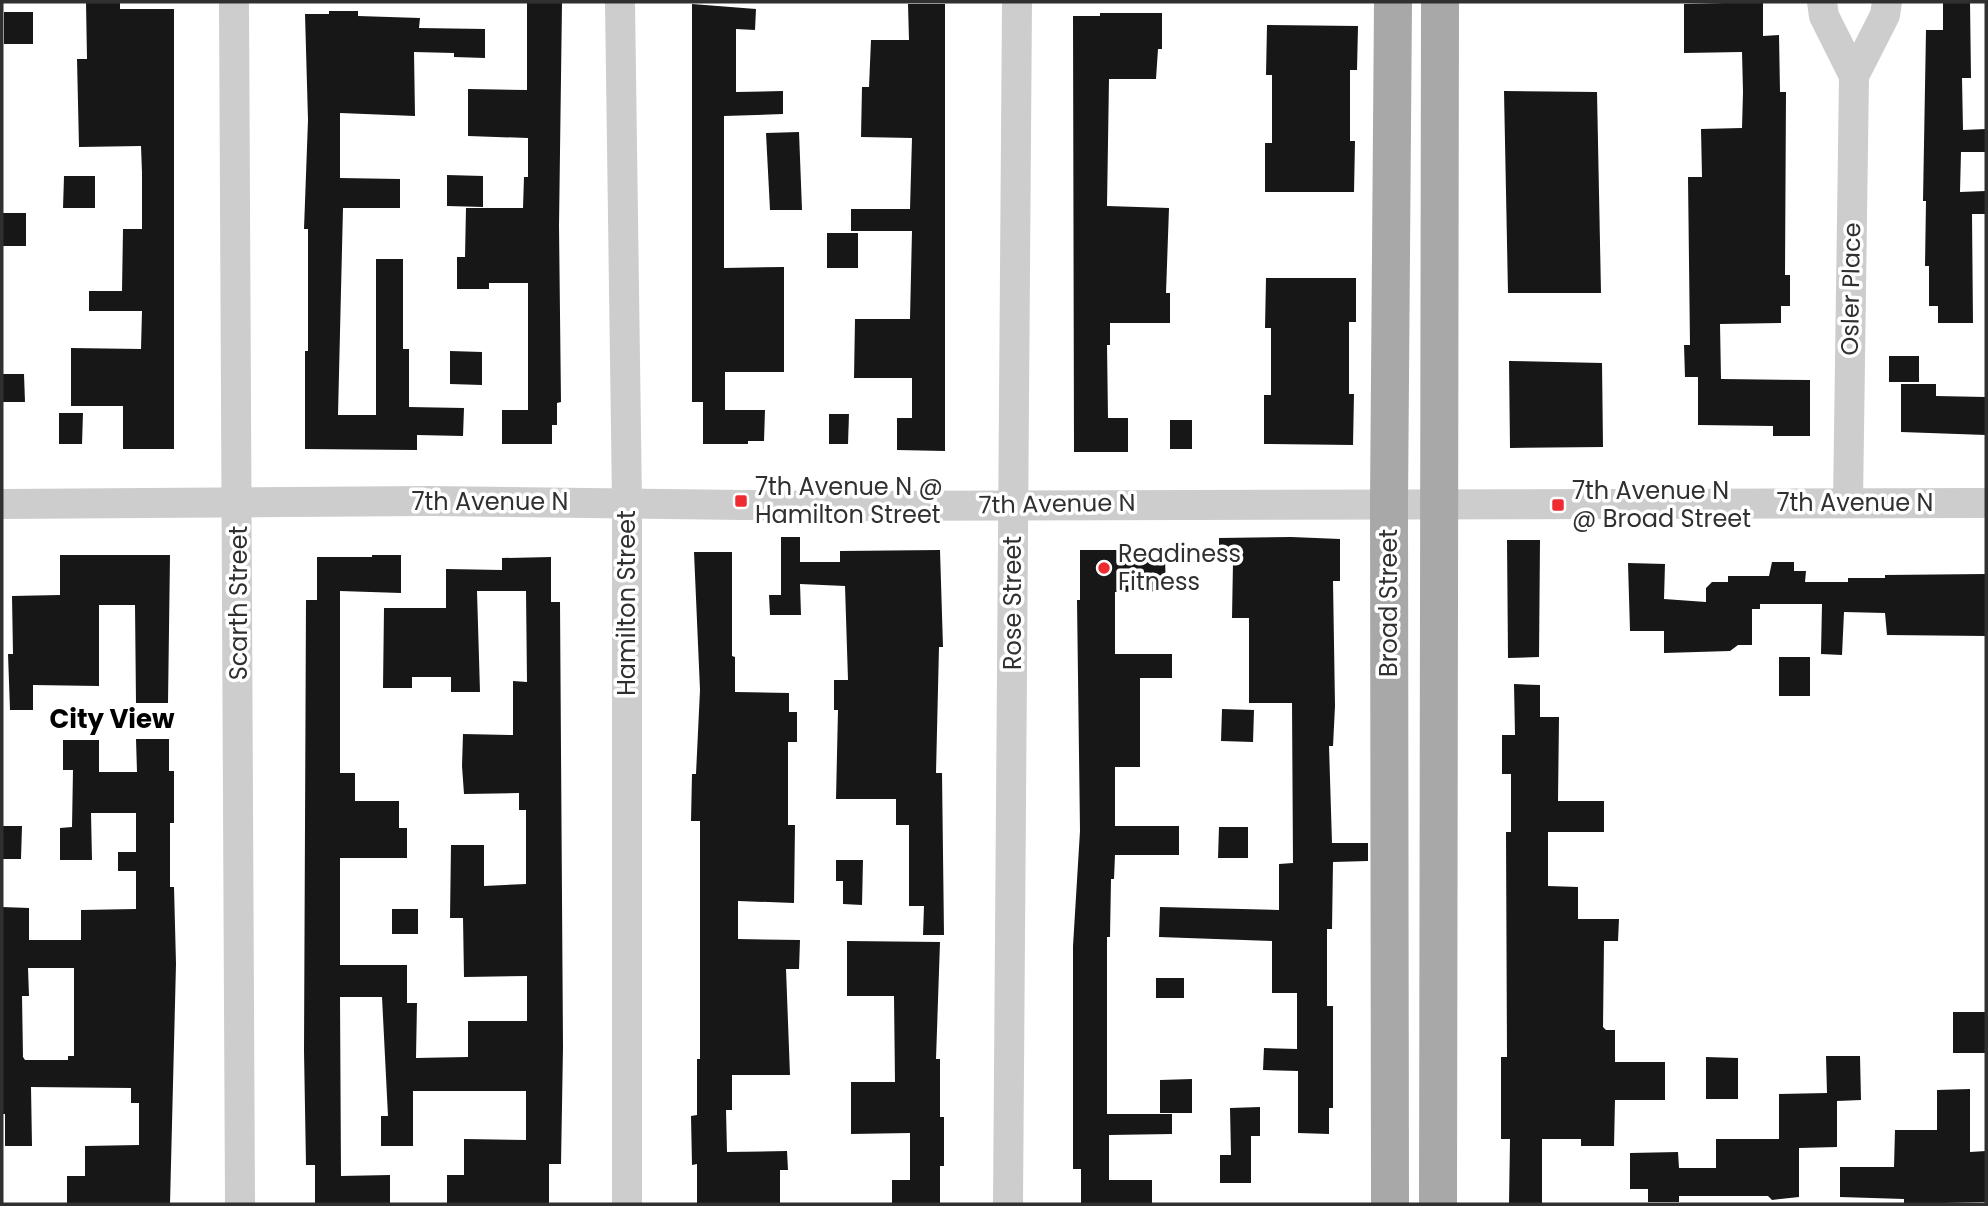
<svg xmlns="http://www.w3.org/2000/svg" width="1988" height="1206" font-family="Poppins,sans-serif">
  <rect width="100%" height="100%" fill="#fff"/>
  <g fill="#171717" fill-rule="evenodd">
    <path d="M 86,2 L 120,2 L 120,9 L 174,9 L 174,449 L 123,449 L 123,406 L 71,406 L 71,348 L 141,349 L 142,311 L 89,311 L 89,291 L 122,291 L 123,229 L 142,229 L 142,173 L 141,146 L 79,147 L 77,59 L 87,59 Z"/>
    <path d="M 1763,2 L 1763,36 L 1779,35 L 1780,92 L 1786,92 L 1785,275 L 1790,275 L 1790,306 L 1781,306 L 1781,323 L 1720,324 L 1721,379 L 1810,380 L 1810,436 L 1773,436 L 1773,426 L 1698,425 L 1698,377 L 1685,377 L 1684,345 L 1690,345 L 1688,177 L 1702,177 L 1701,129 L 1742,128 L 1743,92 L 1742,52 L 1684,53 L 1684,4 Z"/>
    <path d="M 1943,2 L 1970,2 L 1971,78 L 1962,78 L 1963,130 L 1986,129 L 1986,152 L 1961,152 L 1960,192 L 1986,191 L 1986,214 L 1972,214 L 1973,323 L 1938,323 L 1938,306 L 1929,306 L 1929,266 L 1925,266 L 1926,201 L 1923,201 L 1926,30 L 1943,30 Z"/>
    <path d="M 527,3 L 562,3 L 559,226 L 561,402 L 557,403 L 557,425 L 552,425 L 552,444 L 502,444 L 502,410 L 528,410 L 528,283 L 489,283 L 489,289 L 457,289 L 457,257 L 465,257 L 466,208 L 523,208 L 524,177 L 528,177 L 528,138 L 468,136 L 468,89 L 527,90 Z"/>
    <path d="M 692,4 L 756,9 L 755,30 L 736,29 L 736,92 L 783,91 L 783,114 L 724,116 L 724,268 L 784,267 L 784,372 L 725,372 L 725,410 L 765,410 L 764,441 L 748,441 L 748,444 L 703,444 L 703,402 L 692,402 Z"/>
    <path d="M 908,4 L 945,4 L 945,451 L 897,450 L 897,418 L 912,418 L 912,378 L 854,378 L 855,319 L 910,319 L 912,231 L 851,231 L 851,209 L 910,209 L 912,138 L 861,137 L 862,87 L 869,87 L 871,40 L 909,40 Z"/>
    <path d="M 329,11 L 358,11 L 358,16 L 420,18 L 419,28 L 485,29 L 485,58 L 454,57 L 454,53 L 414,52 L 415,116 L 340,113 L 340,178 L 400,179 L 400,208 L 343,208 L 338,415 L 376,415 L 376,259 L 403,259 L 403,349 L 409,349 L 409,407 L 464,408 L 463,436 L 417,435 L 417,450 L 305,449 L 305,351 L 308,351 L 308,229 L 304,229 L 308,120 L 305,14 L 329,14 Z"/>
    <rect x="4" y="12" width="29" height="32"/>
    <path d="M 1100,13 L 1162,13 L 1162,49 L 1158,49 L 1156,79 L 1109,79 L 1107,206 L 1169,208 L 1166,293 L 1170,293 L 1170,323 L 1110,323 L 1110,345 L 1107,345 L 1108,418 L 1128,418 L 1128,452 L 1074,452 L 1073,16 L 1100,16 Z"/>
    <path d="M 1267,25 L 1358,26 L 1357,70 L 1350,70 L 1350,141 L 1355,141 L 1354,192 L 1265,192 L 1265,143 L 1272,143 L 1272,75 L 1266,75 Z"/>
    <path d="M 1504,91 L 1597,92 L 1601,293 L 1508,293 Z"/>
    <path d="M 799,132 L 802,210 L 770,210 L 766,133 Z"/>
    <path d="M 447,175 L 483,176 L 483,207 L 447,206 Z"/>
    <path d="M 64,176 L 95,176 L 95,208 L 63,208 Z"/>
    <rect x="2" y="213" width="24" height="33"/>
    <rect x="827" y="233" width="31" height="35"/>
    <path d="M 1266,278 L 1356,278 L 1356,322 L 1349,322 L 1349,394 L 1354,394 L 1353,445 L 1264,444 L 1264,395 L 1271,395 L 1271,328 L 1265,328 Z"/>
    <path d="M 450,351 L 482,352 L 482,385 L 450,384 Z"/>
    <rect x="1889" y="356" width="30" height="26"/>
    <path d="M 1509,361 L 1602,363 L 1603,447 L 1510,448 Z"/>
    <path d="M 2,374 L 24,374 L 25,402 L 2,402 Z"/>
    <path d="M 1901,384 L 1936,384 L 1936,396 L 1986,397 L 1986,435 L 1901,432 Z"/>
    <path d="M 59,413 L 83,413 L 82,444 L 59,444 Z"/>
    <path d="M 829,414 L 849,414 L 848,444 L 829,444 Z"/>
    <rect x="1170" y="420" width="22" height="29"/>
    <path d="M 781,537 L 800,537 L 800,562 L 840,562 L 840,551 L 940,550 L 943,647 L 939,647 L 936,773 L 942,773 L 944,935 L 923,935 L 924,906 L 909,906 L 909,825 L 896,825 L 896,799 L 836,799 L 838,710 L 834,710 L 834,680 L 848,680 L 845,586 L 800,584 L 801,615 L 770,615 L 769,595 L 781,595 Z"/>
    <path d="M 1291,537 L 1340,539 L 1340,581 L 1333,581 L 1335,706 L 1333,746 L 1329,746 L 1332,843 L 1368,843 L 1368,861 L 1333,862 L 1332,929 L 1327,929 L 1327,1006 L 1333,1006 L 1333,1108 L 1329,1108 L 1329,1134 L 1298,1133 L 1298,1071 L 1263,1070 L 1264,1048 L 1297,1049 L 1297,993 L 1272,993 L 1272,941 L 1159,937 L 1160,907 L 1279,910 L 1279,864 L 1293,863 L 1292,703 L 1249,703 L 1249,618 L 1232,618 L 1233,562 L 1219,562 L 1219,538 Z"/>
    <path d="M 1507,540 L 1540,540 L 1539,657 L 1508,658 Z"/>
    <path d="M 1080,550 L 1128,550 L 1128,559 L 1165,558 L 1166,591 L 1115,592 L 1115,654 L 1172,654 L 1172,678 L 1140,678 L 1140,767 L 1115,767 L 1115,826 L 1179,826 L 1179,855 L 1115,855 L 1114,879 L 1111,879 L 1110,937 L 1107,937 L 1107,1114 L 1172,1114 L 1172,1134 L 1109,1135 L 1109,1180 L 1152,1180 L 1152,1204 L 1081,1204 L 1081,1169 L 1073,1169 L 1073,946 L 1080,831 L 1077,600 L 1080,600 Z"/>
    <path d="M 694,552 L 732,552 L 732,656 L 735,657 L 735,692 L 789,693 L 789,712 L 797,712 L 797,742 L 788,742 L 788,825 L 795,825 L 794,903 L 738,901 L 738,939 L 800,940 L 799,969 L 786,969 L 790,1075 L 732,1075 L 732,1110 L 726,1110 L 727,1152 L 787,1151 L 788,1170 L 780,1170 L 780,1204 L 697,1204 L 697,1164 L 692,1165 L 691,1116 L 697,1115 L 697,1059 L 700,1059 L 700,821 L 691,821 L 692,774 L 696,774 L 700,690 Z"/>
    <path d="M 60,555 L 170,555 L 168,703 L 136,703 L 135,605 L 99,605 L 99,686 L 33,685 L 33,710 L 10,710 L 8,654 L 13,654 L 12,596 L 60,595 Z"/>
    <path d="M 372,555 L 401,555 L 401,593 L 340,591 L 340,773 L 355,773 L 355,801 L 399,801 L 399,828 L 407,828 L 407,858 L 340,858 L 340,965 L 407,965 L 407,1003 L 417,1003 L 416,1058 L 468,1057 L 468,1021 L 527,1021 L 527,976 L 464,977 L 463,918 L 450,918 L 451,845 L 484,845 L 484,886 L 526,884 L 526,810 L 519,810 L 519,793 L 464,794 L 462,766 L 463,734 L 513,735 L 513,681 L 527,682 L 526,591 L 477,591 L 480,692 L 451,692 L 451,677 L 412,677 L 412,688 L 383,688 L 384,608 L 446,608 L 446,569 L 502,570 L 502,558 L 551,557 L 551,602 L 560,602 L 563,1047 L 561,1164 L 549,1164 L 549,1204 L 447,1204 L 447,1175 L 464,1175 L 464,1139 L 526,1140 L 526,1091 L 413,1091 L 413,1146 L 381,1146 L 381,1116 L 388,1116 L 382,997 L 340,997 L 341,1176 L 390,1175 L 390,1204 L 315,1204 L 315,1165 L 306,1165 L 304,1051 L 306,600 L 317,600 L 317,557 L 372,557 Z"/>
    <path d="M 1772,562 L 1794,562 L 1794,571 L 1806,571 L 1805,582 L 1848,582 L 1848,578 L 1885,578 L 1885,575 L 1986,574 L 1986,636 L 1887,635 L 1885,613 L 1844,612 L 1842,655 L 1821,654 L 1822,604 L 1760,604 L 1760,609 L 1752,609 L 1752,645 L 1738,645 L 1730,651 L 1664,653 L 1664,631 L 1630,631 L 1628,563 L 1665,564 L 1664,599 L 1706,602 L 1706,588 L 1712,582 L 1728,582 L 1728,576 L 1769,576 Z"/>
    <rect x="1779" y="657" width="31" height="39"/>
    <path d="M 1514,684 L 1540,685 L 1540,717 L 1559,717 L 1558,801 L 1604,801 L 1604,832 L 1548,832 L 1548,886 L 1578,887 L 1578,919 L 1619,919 L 1618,941 L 1604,941 L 1603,1027 L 1606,1030 L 1615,1030 L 1615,1062 L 1665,1062 L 1665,1100 L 1615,1100 L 1614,1146 L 1581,1146 L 1581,1139 L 1542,1139 L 1542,1204 L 1509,1204 L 1510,1139 L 1501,1139 L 1501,1057 L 1507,1057 L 1506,832 L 1511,832 L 1511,774 L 1502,774 L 1502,735 L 1515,735 Z"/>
    <path d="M 1222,709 L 1254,710 L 1253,742 L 1221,741 Z"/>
    <path d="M 136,739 L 169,739 L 169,771 L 174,771 L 174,823 L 170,823 L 170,887 L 174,887 L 176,964 L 170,1204 L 67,1204 L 67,1176 L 85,1176 L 85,1146 L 139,1145 L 139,1103 L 131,1103 L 131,1088 L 31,1087 L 32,1146 L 5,1146 L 5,1114 L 2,1114 L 2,907 L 29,908 L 29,940 L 81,940 L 81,910 L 136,909 L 136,871 L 118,871 L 118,852 L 136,852 L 136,813 L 91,813 L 92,860 L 60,860 L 60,828 L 72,827 L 73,770 L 63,770 L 63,740 L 99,740 L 99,772 L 137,772 ZM 28,968 L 74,968 L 74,1056 L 68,1056 L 68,1060 L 25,1060 L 23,1057 L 22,996 L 29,996 Z"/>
    <path d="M 2,826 L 22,826 L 21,859 L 2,859 Z"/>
    <path d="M 1219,827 L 1248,827 L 1248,858 L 1218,858 Z"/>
    <path d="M 836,860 L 863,860 L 862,905 L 843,904 L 843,881 L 836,881 Z"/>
    <rect x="392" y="909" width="26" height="25"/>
    <path d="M 847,941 L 940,942 L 936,1059 L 940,1059 L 940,1117 L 944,1117 L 944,1166 L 940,1166 L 940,1204 L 892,1204 L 892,1180 L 910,1180 L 910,1133 L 851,1134 L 851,1082 L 895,1082 L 894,996 L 847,996 Z"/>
    <rect x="1156" y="978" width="28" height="20"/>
    <rect x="1953" y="1012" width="33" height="41"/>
    <path d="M 1826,1056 L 1860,1056 L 1861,1100 L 1837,1101 L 1837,1147 L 1799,1148 L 1799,1197 L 1772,1200 L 1768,1196 L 1679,1196 L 1679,1202 L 1648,1202 L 1648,1189 L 1630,1189 L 1630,1153 L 1678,1152 L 1679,1168 L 1716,1168 L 1716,1139 L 1779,1139 L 1779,1094 L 1827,1093 Z"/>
    <path d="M 1706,1057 L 1738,1058 L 1738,1099 L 1706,1099 Z"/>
    <path d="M 1192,1079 L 1192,1113 L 1160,1113 L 1160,1080 Z"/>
    <path d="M 1970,1089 L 1970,1152 L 1986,1151 L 1986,1202 L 1904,1204 L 1904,1199 L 1840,1197 L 1840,1167 L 1894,1167 L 1895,1130 L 1937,1130 L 1937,1090 Z"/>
    <path d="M 1260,1107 L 1260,1136 L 1251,1136 L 1251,1183 L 1220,1183 L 1220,1155 L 1231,1155 L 1230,1108 Z"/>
  </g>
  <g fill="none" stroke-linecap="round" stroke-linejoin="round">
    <g stroke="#cdcdcd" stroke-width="30">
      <path d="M 234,2 L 240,1204"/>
      <path d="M 620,2 L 627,503 L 627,1204"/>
      <path d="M 1822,2 L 1824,16 L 1854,76"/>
      <path d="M 1848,503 L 1854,76 L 1885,15 L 1887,2"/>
      <path d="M 2,504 L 429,501 L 818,506 L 1986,503"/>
      <path d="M 1008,1204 L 1017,2"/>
    </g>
    <g stroke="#a8a8a8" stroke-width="38">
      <path d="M 1390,1204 L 1389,504 L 1393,2"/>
      <path d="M 1438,1204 L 1440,2"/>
    </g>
  </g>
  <g fill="#ee2b30" stroke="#fff" stroke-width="2.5">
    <rect x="734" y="494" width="14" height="14" rx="3.5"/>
    <rect x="1551" y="498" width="14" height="14" rx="3.5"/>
    <circle cx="1104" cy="568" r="7"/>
  </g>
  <g text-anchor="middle" stroke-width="7" stroke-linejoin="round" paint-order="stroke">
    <g font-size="24" fill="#303030" stroke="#fff">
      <text transform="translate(1851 289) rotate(-89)" y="8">Osler Place</text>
      <text x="490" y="510">7th Avenue N</text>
      <text x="1855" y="511">7th Avenue N</text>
      <text transform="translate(1057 504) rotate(-1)" y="8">7th Avenue N</text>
      <text transform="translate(239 603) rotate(-90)" y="8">Scarth Street</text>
      <text transform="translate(627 603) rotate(-90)" y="8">Hamilton Street</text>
      <text transform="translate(1013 603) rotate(-90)" y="8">Rose Street</text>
      <text transform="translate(1389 603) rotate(-90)" y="8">Broad Street</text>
    </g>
    <g font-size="24" fill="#303030" stroke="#fff" text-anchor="start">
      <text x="755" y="495">7th Avenue N @<tspan x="755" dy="28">Hamilton Street</tspan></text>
      <text x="1572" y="499">7th Avenue N<tspan x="1572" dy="28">@ Broad Street</tspan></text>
      <text x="1118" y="562">Readiness<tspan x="1118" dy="28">Fitness</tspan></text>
    </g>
    <g font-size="26" font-weight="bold" fill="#000" stroke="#fff">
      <text x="112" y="728">City View</text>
    </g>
  </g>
  <rect width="1988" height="1206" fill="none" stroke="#303030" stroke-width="7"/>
</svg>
